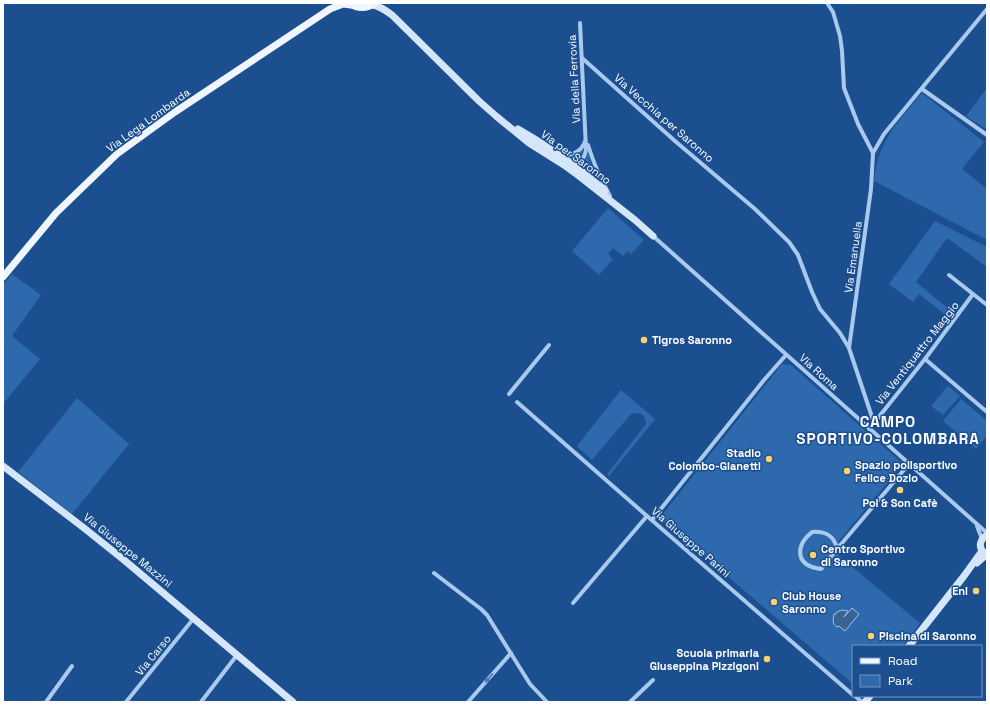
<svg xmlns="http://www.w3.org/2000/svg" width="990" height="705" font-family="'Space Grotesk',sans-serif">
  <rect width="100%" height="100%" fill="#1b4f8f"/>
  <g fill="#2e69ad">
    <path d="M 987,88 L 987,130 L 966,116 Z"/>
    <path d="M 922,93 L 984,142 L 962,169 L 987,189 L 987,240 L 874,181 C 878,141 897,123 922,93 Z"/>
    <path d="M 583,149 L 581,158 L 575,162 L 569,158 L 578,154 Z"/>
    <path d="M 587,154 L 588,154 L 592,167 L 598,179 L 579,165 L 585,161 Z"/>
    <path d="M 608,208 L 644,240 L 631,254 L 628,251 L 623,256 L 613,248 L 608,254 L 613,259 L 599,275 L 572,251 Z"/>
    <path d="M 935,221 L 987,247 L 987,267 L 947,238 L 916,282 L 950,310 L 946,315 L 919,294 L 913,302 L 889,284 Z"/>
    <path d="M 12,274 L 41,295 L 12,336 L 40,359 L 3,404 L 3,285 Z"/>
    <path d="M 782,364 L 791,365 L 903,464 L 839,541 L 839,556 L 920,623 L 903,646 L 853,646 L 853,684 L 662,520 L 662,515 Z"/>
    <path d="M 948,386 L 960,396 L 943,415 L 931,406 Z"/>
    <path d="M 621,390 L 655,419 L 609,476 L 607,474 L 646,424 L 644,416 L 639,413 L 631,414 L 592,460 L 577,446 Z"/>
    <path d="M 77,398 L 129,444 L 72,514 L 18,472 Z"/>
    <path d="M 961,399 L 987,421 L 987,436 L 976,449 L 943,421 Z"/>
  </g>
  <path fill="#3c6290" stroke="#9cc4f0" d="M 852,608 L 859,614 L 845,631 L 839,626 L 837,627 C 832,624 833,619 834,614 L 836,614 L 837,612 L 842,610 L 848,611 L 844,617 Z"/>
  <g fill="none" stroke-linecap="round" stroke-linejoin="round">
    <g stroke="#a9c9ee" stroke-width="4">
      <path d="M 827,3 L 833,12 L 840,36 L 842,51 L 844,88 L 858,124 L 873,153"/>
      <path d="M 582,58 L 675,141 L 755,209 L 789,242 L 798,255 L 812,292 L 820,309 L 840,333 L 849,348 L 874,423 L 869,429"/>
      <path d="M 922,89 L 987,135"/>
      <path d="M 588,145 C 594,165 600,178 610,196"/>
      <path d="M 562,156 C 572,155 582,152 585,141"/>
      <path d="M 572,165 C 581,162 585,158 586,149 L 580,23"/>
      <path d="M 653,236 L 987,533"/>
      <path d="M 949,275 L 987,305"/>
      <path d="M 849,348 L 871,189 L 873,153 L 884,134 L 987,9"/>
      <path d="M 925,359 L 987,412"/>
      <path d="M 509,394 L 549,345"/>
      <path d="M 517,402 L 647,516 L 853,695"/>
      <path d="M 874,423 L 925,359 L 973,294"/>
      <path d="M 652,520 L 764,380 L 786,355"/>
      <path d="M 977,526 L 982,539"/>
      <path d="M 812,532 C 825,531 834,535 837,549 L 821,569 C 796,566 794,547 812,532 Z"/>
      <path d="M 837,549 L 909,464"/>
      <path d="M 434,573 L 481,609 L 487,615 L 530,684 L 547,702"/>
      <path d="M 573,603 L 647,516"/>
      <path d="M 855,696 L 862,702"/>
      <path d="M 46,702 L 72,666"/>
      <path d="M 126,702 L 194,618"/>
      <path d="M 201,702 L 237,655"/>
      <path d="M 468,702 L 511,653"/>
      <path d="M 630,702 L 653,680"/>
    </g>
    <g stroke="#d6e6fa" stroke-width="7">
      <path d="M 372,5 C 380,6 385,10 392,15 L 479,101 L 496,116 L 529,143 L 564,165 L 579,176 L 635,220 L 653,236"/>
      <path d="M 518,129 C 549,147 579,167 605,191"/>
      <path d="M 3,466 L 84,528 L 124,560 L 293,702"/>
      <path d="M 985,554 C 978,548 979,540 987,535"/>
      <path d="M 977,563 L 986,555"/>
      <path d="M 909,646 L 964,576 L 982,551"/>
      <path d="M 865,702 L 870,696"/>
    </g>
    <g stroke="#f0f6ff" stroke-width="7">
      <path d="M 349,3 C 357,9 367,9 375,3"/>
      <path d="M 3,277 L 56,213 L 117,154 L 175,112 L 330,9 L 343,4 L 351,5"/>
    </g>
  </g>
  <defs><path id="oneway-solid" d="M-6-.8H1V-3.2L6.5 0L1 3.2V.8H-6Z"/></defs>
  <use fill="#4674ac" href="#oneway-solid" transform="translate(489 678) rotate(131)"/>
  <g fill="#ffd166" stroke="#1b4f8f" stroke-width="1.5">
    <circle cx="644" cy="340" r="4"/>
    <circle cx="769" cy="459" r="4"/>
    <circle cx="847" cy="471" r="4"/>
    <circle cx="900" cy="490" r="4"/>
    <circle cx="813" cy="555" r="4"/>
    <circle cx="976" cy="591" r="4"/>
    <circle cx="774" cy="602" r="4"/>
    <circle cx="871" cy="636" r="4"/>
    <circle cx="767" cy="659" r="4"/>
  </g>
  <g text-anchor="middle" stroke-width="3" stroke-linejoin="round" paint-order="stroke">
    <g font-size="11" fill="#fff" stroke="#1b4f8f">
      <text transform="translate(574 79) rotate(-93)" y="4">Via della Ferrovia</text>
      <text transform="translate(664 118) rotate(41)" y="4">Via Vecchia per Saronno</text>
      <text transform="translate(148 120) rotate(-36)" y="4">Via Lega Lombarda</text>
      <text transform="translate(576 157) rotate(36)" y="4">Via per Saronno</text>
      <text transform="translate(853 257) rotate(-82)" y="4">Via Emanuella</text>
      <text transform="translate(917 353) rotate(-52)" y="4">Via Ventiquattro Maggio</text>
      <text transform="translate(819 372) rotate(42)" y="4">Via Roma</text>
      <text transform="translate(691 542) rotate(41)" y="4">Via Giuseppe Parini</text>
      <text transform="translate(128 550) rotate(39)" y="4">Via Giuseppe Mazzini</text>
      <text transform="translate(153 655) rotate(-51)" y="4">Via Carso</text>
    </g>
    <g font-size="11" font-weight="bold" fill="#fff" stroke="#1b4f8f" text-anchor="start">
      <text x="652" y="344">Tigros Saronno</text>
      <text x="761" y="457" text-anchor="end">Stadio<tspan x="761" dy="13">Colombo-Gianetti</tspan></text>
      <text x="855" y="469">Spazio polisportivo<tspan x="855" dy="13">Felice Dozio</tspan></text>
      <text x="900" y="507" text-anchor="middle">Pol &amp; Son Cafè</text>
      <text x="821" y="553">Centro Sportivo<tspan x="821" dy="13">di Saronno</tspan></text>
      <text x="968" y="595" text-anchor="end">Eni</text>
      <text x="782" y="600">Club House<tspan x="782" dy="13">Saronno</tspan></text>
      <text x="879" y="640">Piscina di Saronno</text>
      <text x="759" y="657" text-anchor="end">Scuola primaria<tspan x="759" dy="13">Giuseppina Pizzigoni</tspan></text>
    </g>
    <g font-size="15" font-weight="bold" letter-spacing="1" fill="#fff" stroke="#1b4f8f">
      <text x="888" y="427">CAMPO<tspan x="888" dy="17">SPORTIVO-COLOMBARA</tspan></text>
    </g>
  </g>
  <rect width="990" height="705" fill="none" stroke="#ffffff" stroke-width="8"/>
  <rect x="852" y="645" width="130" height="52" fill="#1b4f8f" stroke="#7695bc"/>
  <rect x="860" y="658" width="20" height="6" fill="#f0f6ff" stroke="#7695bc"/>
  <text x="888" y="665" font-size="12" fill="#ffffff">Road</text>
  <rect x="860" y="675" width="20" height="12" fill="#2e69ad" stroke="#7695bc"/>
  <text x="888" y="685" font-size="12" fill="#ffffff">Park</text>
</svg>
